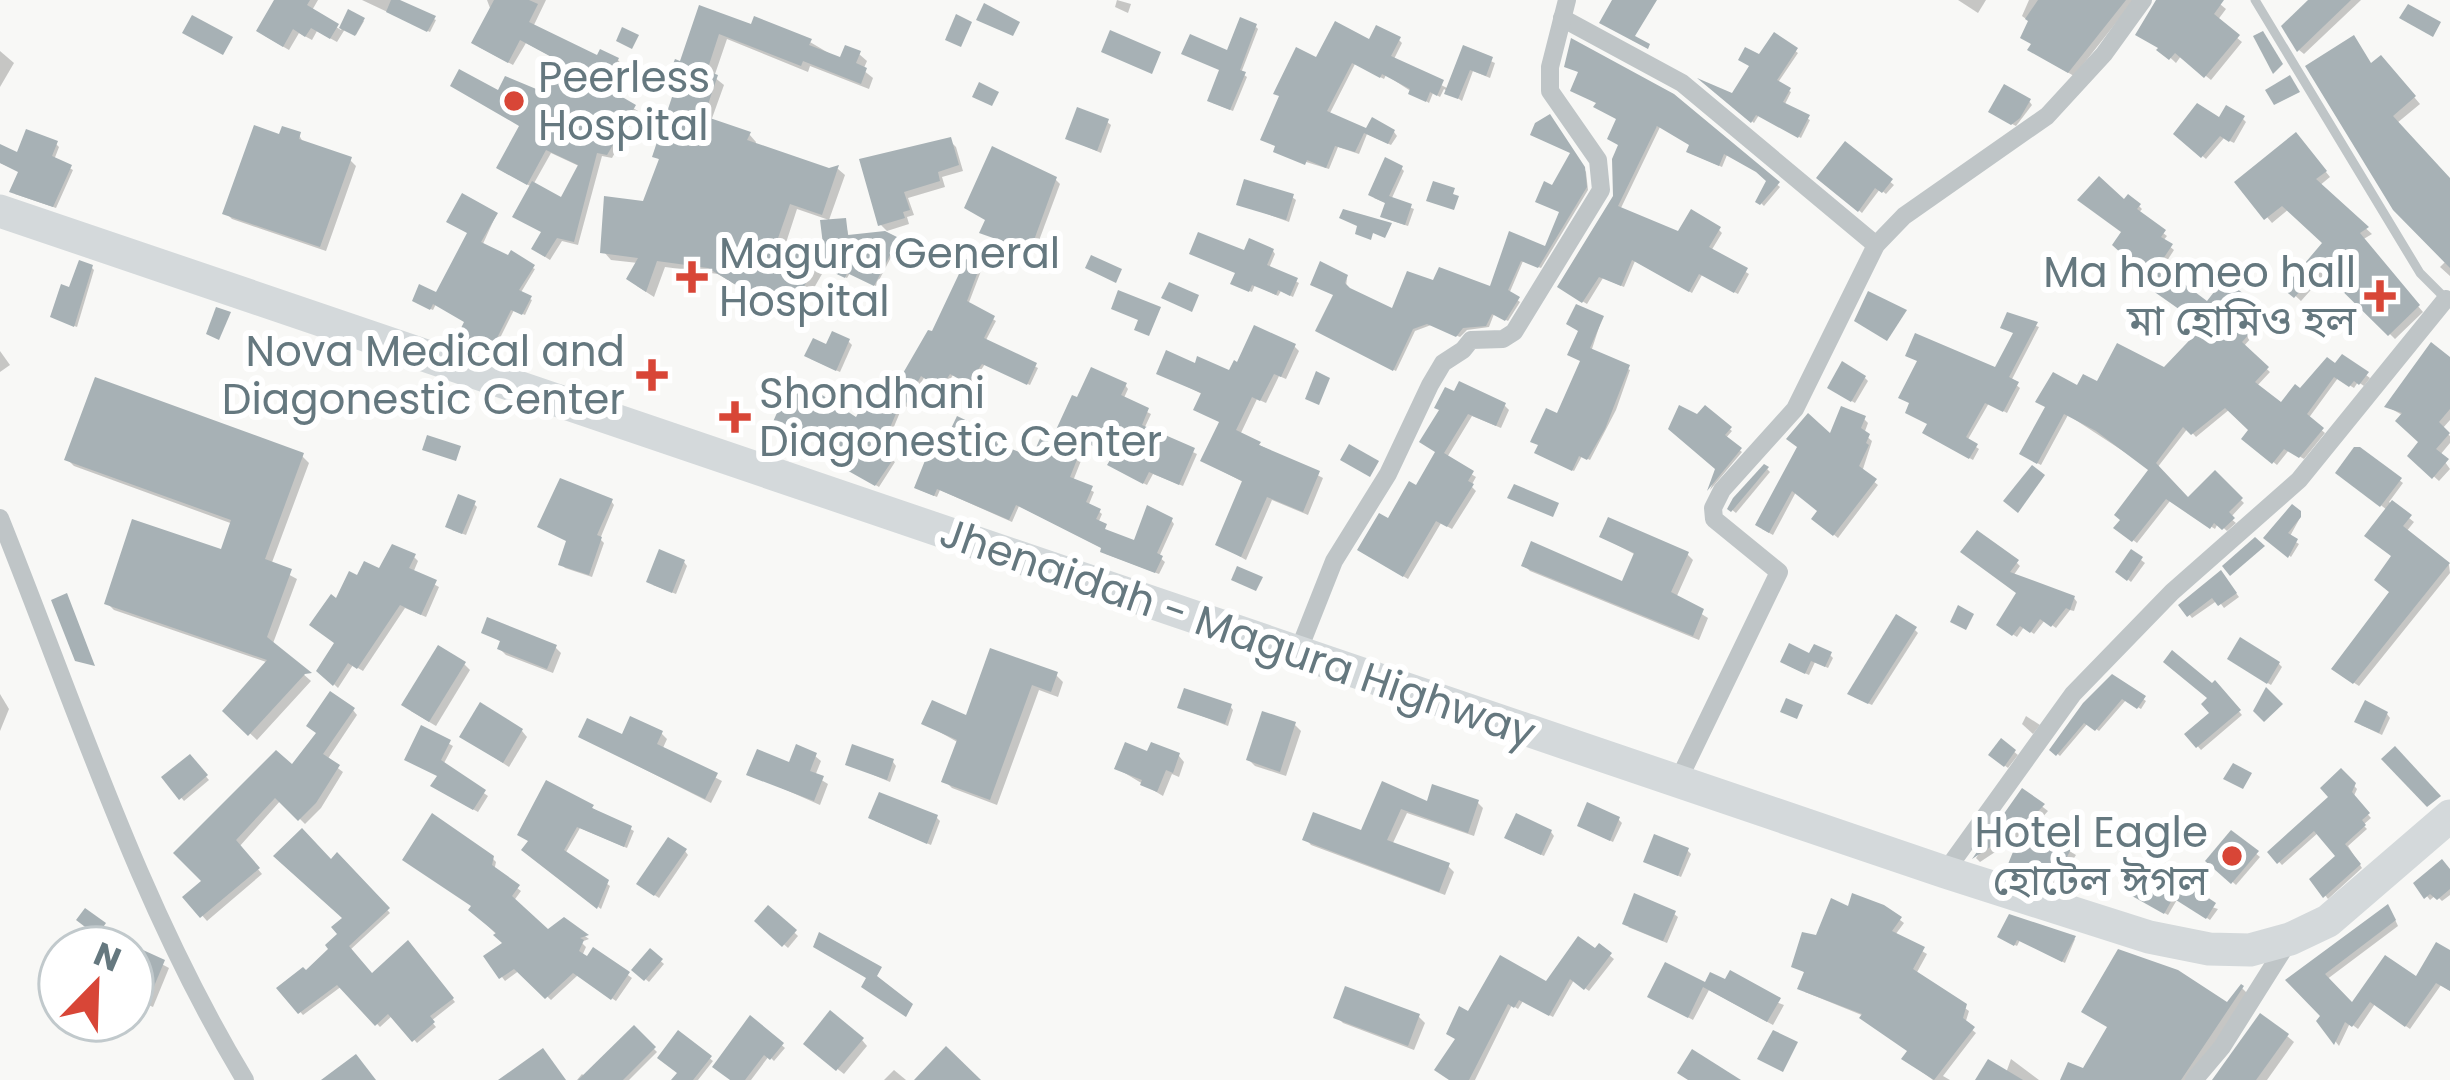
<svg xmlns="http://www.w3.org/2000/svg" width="2450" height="1080" font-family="Poppins,'Noto Sans Bengali',sans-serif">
  <rect width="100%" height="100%" fill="#f8f8f6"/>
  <g fill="#0003" fill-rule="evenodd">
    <path d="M 277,0 L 318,0 L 311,12 L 341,30 L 350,14 L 364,21 L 356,35 L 345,29 L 337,42 L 317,31 L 312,40 L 299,33 L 289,50 L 265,36 Z"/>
    <path d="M 362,0 L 393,0 L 436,20 L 430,32 Z"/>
    <path d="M 487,0 L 546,0 L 533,27 L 598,59 L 618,60 L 622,65 L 608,93 L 638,111 L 612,158 L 602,156 L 578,245 L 562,241 L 550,260 L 539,253 L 544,233 L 532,187 L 504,172 L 522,127 L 499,95 L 543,95 L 560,61 L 526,43 L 513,65 L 479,47 L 490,8 ZM 551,153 L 581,167 L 562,201 L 533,185 Z"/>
    <path d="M 1117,0 L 1131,4 L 1128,13 L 1115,7 Z"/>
    <path d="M 1958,0 L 1986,0 L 1978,13 Z"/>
    <path d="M 2029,0 L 2134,0 L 2074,76 L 2036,54 L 2030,22 L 2022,16 Z"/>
    <path d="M 2159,0 L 2215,0 L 2226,9 L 2217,21 L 2242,42 L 2211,80 L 2181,56 L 2176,63 L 2161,49 Z"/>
    <path d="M 2313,0 L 2361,0 L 2304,54 L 2299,50 Z"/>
    <path d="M 700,9 L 810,42 L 842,61 L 859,54 L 867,61 L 863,70 L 873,78 L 869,89 L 810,66 L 808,72 L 727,39 L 714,77 L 724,85 L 711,121 L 749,134 L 756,142 L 755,146 L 829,171 L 838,169 L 845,175 L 829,220 L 797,209 L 784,249 L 822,274 L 795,321 L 718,274 L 665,267 L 654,297 L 637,286 L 638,263 L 611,260 L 604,252 L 645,204 L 661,162 L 656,156 L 677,92 L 669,83 L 681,65 Z"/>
    <path d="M 1256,27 L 1258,29 L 1241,73 L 1247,77 L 1233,111 L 1213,103 L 1229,54 Z"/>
    <path d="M 1775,36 L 1798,53 L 1777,84 L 1791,92 L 1784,106 L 1810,120 L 1801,138 L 1759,115 L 1754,123 L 1713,88 L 1733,97 Z"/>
    <path d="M 1399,40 L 1402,43 L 1393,61 L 1449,89 L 1464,49 L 1495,63 L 1490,78 L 1473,71 L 1462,101 L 1444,89 L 1440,97 L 1433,93 L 1429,103 L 1386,75 L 1384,79 L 1355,64 L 1329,115 L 1367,132 L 1394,132 L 1397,136 L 1391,145 L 1367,134 L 1359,154 L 1338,147 L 1329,169 L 1280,154 L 1317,61 L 1371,43 Z"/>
    <path d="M 0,51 L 14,63 L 0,87 Z"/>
    <path d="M 2387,65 L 2420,104 L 2397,123 L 2450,181 L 2450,276 L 2440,267 L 2447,260 L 2373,66 Z"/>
    <path d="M 1673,97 L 1780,187 L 1764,206 L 1759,201 L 1769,180 L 1763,175 L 1727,155 L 1722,167 L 1692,154 L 1692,145 L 1660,127 L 1620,210 L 1679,235 L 1719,230 L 1722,233 L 1711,251 L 1749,274 L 1738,294 L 1702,275 L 1692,293 L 1635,261 L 1624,287 L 1603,278 L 1587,304 L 1564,290 Z"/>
    <path d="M 2029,101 L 2032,105 L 2016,126 L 1995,115 Z"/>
    <path d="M 2243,119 L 2246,122 L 2234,143 L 2224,138 L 2206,159 L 2177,134 L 2220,121 Z"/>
    <path d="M 1107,122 L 1111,125 L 1101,153 L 1069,139 Z"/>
    <path d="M 299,135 L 304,144 L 350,160 L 356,166 L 326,251 L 232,219 L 226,213 Z"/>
    <path d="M 950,141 L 956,147 L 963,171 L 942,177 L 945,187 L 908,198 L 914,215 L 907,217 L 909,224 L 887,231 L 881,225 L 863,162 Z"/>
    <path d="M 2301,141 L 2330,177 L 2319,186 L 2372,234 L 2362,240 L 2423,312 L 2395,339 L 2327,272 L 2301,301 L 2287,288 L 2326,243 L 2289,209 L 2272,223 L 2238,182 Z"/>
    <path d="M 56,144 L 59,147 L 54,160 L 73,170 L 56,208 L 15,194 L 21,172 L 0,163 L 0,148 L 19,156 Z"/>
    <path d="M 1845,145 L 1894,185 L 1886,194 L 1880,189 L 1862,213 L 1820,177 Z"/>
    <path d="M 1574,153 L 1586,172 L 1588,190 L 1541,268 L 1523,261 L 1509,294 L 1520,302 L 1508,321 L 1494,314 L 1489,327 L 1467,330 L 1460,337 L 1431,325 L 1415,331 L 1396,371 L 1321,332 L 1347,277 L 1346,288 L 1393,312 L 1435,283 L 1492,290 L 1511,235 L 1546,250 L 1562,213 L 1553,188 Z"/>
    <path d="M 1401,168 L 1404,171 L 1391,200 L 1414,209 L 1408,226 L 1387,219 L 1383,216 L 1388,204 L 1374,198 Z"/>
    <path d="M 1055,179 L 1060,184 L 1034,254 L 982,232 Z"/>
    <path d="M 1292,197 L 1296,200 L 1289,222 L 1240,204 Z"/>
    <path d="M 2124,204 L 2139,206 L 2142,209 L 2138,214 L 2167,236 L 2163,241 L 2174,250 L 2165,264 L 2185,280 L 2181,285 L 2208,305 L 2224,283 L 2245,300 L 2232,317 L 2253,336 L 2243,347 L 2270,372 L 2256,387 L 2282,406 L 2343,358 L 2370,378 L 2364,386 L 2358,382 L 2354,388 L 2338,378 L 2308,419 L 2325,433 L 2304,459 L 2289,450 L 2277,465 L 2245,439 L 2252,430 L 2230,409 L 2196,437 L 2188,428 L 2157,468 L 2189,501 L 2215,475 L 2244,503 L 2230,518 L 2236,523 L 2227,531 L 2218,523 L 2215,529 L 2170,501 L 2137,543 L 2117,528 L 2152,470 L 2068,415 L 2041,465 L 2026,457 L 2078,390 L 2165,371 L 2207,327 L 2155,280 L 2125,233 Z"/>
    <path d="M 496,215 L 482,246 L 535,269 L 520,294 L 532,300 L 525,315 L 514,310 L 498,342 L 489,338 L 483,349 L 462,338 L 467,322 L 436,304 L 433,310 L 417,303 L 438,296 Z"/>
    <path d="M 845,221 L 849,238 L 899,242 L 876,286 L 850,273 L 847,278 L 831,271 Z"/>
    <path d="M 1273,251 L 1275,254 L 1269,268 L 1299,283 L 1293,297 L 1281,291 L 1278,296 L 1255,285 L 1252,292 L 1237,286 L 1245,254 Z"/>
    <path d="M 91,267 L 94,270 L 77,327 L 57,319 L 70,291 Z"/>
    <path d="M 978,268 L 981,271 L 968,305 L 996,321 L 985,342 L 1038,368 L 1030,385 L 985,364 L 971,385 L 953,375 L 944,389 L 925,376 L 907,407 L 903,405 L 883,453 L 895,462 L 879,487 L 850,470 L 851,461 L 804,431 L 800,442 L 775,433 L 857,421 L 885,410 Z"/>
    <path d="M 2009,316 L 2039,327 L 2011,381 L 2020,388 L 2007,413 L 1989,403 L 1967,441 L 1979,449 L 1973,460 L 1929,435 L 1996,371 L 2016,334 Z"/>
    <path d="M 1602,318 L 1591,352 L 1630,370 L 1616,410 L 1590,460 L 1582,456 L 1574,471 L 1540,455 Z"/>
    <path d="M 849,342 L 852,345 L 840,372 L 811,359 L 827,348 Z"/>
    <path d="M 1294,346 L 1299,351 L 1286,379 L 1279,376 L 1266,403 L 1257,399 L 1240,435 L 1323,478 L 1308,515 L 1272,500 L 1246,560 L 1218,544 L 1245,483 L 1203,461 L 1221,423 L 1204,395 L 1160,373 L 1196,367 L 1230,374 Z"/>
    <path d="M 0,351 L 10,365 L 0,372 Z"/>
    <path d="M 2450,361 L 2450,420 L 2442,429 L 2450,436 L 2450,443 L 2440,455 L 2450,469 L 2439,481 L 2411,456 L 2422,442 L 2404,416 L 2388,407 Z"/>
    <path d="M 1865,378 L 1868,381 L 1855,403 L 1834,390 Z"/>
    <path d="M 1125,385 L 1128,389 L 1123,400 L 1151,414 L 1144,429 L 1197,454 L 1183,486 L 1153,474 L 1147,485 L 1114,468 L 1116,456 L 1088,443 L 1073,481 L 1094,492 L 1089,504 L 1102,514 L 1099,521 L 1107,533 L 1135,544 L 1171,520 L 1174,524 L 1159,557 L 1165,562 L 1159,574 L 1106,554 L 1104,549 L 1019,506 L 1012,522 L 940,490 L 937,497 L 920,490 L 997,439 L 998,447 L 1033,461 L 1056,436 Z"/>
    <path d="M 1505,406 L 1509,410 L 1501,428 L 1472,416 L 1446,459 L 1476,477 L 1471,486 L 1476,491 L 1452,529 L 1441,523 L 1408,579 L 1365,553 L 1417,489 L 1438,453 L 1442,411 Z"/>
    <path d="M 1705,409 L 1732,431 L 1725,439 L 1742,452 L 1710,490 L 1718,469 L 1698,417 Z"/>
    <path d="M 1864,419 L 1868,423 L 1864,434 L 1872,441 L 1862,472 L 1878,485 L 1838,538 L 1815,519 L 1820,511 L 1796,492 L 1773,535 L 1762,529 L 1800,448 L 1831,439 Z"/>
    <path d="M 2359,450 L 2403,483 L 2389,502 L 2414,522 L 2406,532 L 2449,565 L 2450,573 L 2359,686 L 2339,673 L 2393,592 L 2395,557 L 2387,510 L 2339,472 Z"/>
    <path d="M 302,456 L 309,463 L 271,565 L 297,579 L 272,646 L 311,681 L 257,740 L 226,711 L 269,663 L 114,610 L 107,603 L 223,552 L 233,524 L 74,466 L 67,459 Z"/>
    <path d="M 1767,469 L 1770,472 L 1736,513 L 1731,509 Z"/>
    <path d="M 611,501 L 614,505 L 600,539 L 604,543 L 592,577 L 565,568 L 561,564 L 569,542 Z"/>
    <path d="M 474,504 L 477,507 L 466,535 L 452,530 Z"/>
    <path d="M 2293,508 L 2301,516 L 2289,538 L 2299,544 L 2291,557 L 2267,538 Z"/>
    <path d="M 1602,537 L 1687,554 L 1693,560 L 1676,598 L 1708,618 L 1699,640 L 1530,571 L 1524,565 L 1624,585 L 1636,555 Z"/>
    <path d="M 2132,553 L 2145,563 L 2131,582 L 2119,572 Z"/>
    <path d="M 1968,555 L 2017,563 L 2020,566 L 2013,576 L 2074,598 L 2077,602 L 2074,611 L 2070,610 L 2056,628 L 2045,620 L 2034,634 L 2024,627 L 2017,637 L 2003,628 L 2019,593 Z"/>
    <path d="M 414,557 L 418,561 L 413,573 L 439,587 L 426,617 L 405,608 L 363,671 L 353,665 L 338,688 L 320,671 L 337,643 L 338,603 L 359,579 Z"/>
    <path d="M 684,562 L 687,566 L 676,594 L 653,585 Z"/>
    <path d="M 2224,577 L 2239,597 L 2224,608 L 2218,600 L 2192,618 L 2182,605 Z"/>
    <path d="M 1915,630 L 1918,633 L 1872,705 L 1854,697 Z"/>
    <path d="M 485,632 L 555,647 L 561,653 L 553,673 L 506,655 L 500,649 L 503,643 Z"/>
    <path d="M 992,652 L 1056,675 L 1063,682 L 1058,697 L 1039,690 L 997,805 L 952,788 L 945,781 L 959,743 L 924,723 L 968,719 Z"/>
    <path d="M 1830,655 L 1833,658 L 1828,668 L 1815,662 L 1809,675 L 1787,665 Z"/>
    <path d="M 2234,662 L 2279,664 L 2282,667 L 2271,685 Z"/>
    <path d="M 464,664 L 470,670 L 436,726 L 411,711 Z"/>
    <path d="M 2112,677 L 2146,701 L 2141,709 L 2126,700 L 2099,731 L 2088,723 L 2060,756 L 2053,750 Z"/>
    <path d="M 2215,684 L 2242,715 L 2201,750 L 2188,735 L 2213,713 Z"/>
    <path d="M 0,694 L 9,709 L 0,731 Z"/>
    <path d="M 1230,706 L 1233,710 L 1228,726 L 1181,708 Z"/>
    <path d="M 353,710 L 357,715 L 327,760 L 343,772 L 321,808 L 305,824 L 281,800 L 239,847 L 262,874 L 207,921 L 186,897 L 205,881 L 177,853 L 292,768 L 319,734 Z"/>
    <path d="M 2387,714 L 2390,718 L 2382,735 L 2361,725 Z"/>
    <path d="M 2026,716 L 2040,725 L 2033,734 L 2022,724 Z"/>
    <path d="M 1295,725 L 1301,731 L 1286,776 L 1255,766 L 1249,760 Z"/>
    <path d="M 422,729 L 453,746 L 443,765 L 488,796 L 478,812 L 437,789 L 440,777 Z"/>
    <path d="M 522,731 L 527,737 L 509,767 L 463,737 Z"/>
    <path d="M 661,733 L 667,739 L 662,750 L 722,781 L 711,803 L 581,737 Z"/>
    <path d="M 2002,742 L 2018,755 L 2008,768 L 1991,755 Z"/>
    <path d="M 1149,755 L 1179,756 L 1184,762 L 1179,777 L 1172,774 L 1163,796 L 1118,769 Z"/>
    <path d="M 815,756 L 821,761 L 815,776 L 828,784 L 820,805 L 750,774 L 790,766 Z"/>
    <path d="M 190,758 L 209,780 L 184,801 L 165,778 Z"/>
    <path d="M 893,762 L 896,766 L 890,782 L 848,764 Z"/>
    <path d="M 2341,772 L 2357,789 L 2353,798 L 2371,818 L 2363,825 L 2367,829 L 2348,846 L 2362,868 L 2328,899 L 2313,879 L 2339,857 L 2319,832 L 2282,865 L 2271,853 L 2332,797 Z"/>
    <path d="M 1384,785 L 1428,805 L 1478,803 L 1483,808 L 1474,836 L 1407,813 L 1392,845 L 1448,866 L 1454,872 L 1445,895 L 1311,845 L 1306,839 L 1362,833 Z"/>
    <path d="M 2023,792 L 2048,811 L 2032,829 L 2076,855 L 2055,887 L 2009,869 L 2024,833 L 1980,862 L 1976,858 Z"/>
    <path d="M 592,808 L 634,831 L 627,848 L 580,828 L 565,854 L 610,886 L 601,909 L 528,853 Z"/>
    <path d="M 936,817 L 940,821 L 931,845 L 875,821 Z"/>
    <path d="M 1618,819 L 1622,823 L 1613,842 L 1580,826 Z"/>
    <path d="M 1551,832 L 1554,836 L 1544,856 L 1511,841 Z"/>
    <path d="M 2232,834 L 2260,857 L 2236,885 L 2209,861 Z"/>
    <path d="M 1687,850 L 1691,854 L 1681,877 L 1647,862 Z"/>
    <path d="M 685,851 L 688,855 L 659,898 L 643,887 Z"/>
    <path d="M 337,857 L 390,913 L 350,950 L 372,977 L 408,944 L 455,1002 L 431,1021 L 436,1027 L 417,1043 L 393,1015 L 380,1027 L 342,986 L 303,1015 L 280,989 L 306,974 L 342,934 L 346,918 L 331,863 Z"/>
    <path d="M 492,858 L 496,862 L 494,871 L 521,891 L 513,902 L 547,933 L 564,921 L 589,939 L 581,942 L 586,947 L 582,956 L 588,960 L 594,951 L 632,978 L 616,1001 L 578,975 L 551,1000 L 520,970 L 505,981 L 502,977 L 506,944 L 472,910 Z"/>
    <path d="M 2417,883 L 2450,884 L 2450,895 L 2442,901 L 2436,895 L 2430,900 Z"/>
    <path d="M 2176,892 L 2181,897 L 2218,909 L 2210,920 L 2178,898 L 2168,915 L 2132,894 Z"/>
    <path d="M 769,909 L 798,936 L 788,948 L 758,921 Z"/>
    <path d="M 1849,910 L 1900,920 L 1904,923 L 1895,935 L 1927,954 L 1916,974 L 1969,1011 L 1965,1024 L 1976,1033 L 1943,1076 L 1950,1080 L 1933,1080 L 1909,1062 L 1910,1052 L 1864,1016 L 1805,992 L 1806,973 L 1794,966 Z"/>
    <path d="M 2391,911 L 2398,926 L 2326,980 L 2352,1006 L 2417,980 L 2450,953 L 2450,991 L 2441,985 L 2410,1029 L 2375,1004 L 2358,1029 L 2350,1023 L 2339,1046 L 2320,1021 L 2324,1016 L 2290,981 Z"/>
    <path d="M 1674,914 L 1678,917 L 1667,943 L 1628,927 Z"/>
    <path d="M 2010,918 L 2075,939 L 2065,963 L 2020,940 L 2017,946 L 2003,939 Z"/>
    <path d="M 1599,947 L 1614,959 L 1589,991 L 1574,980 L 1553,1017 L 1523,1001 L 1518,1009 L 1512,1005 L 1475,1080 L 1452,1080 L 1458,1040 L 1469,1015 L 1547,985 Z"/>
    <path d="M 132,948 L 169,968 L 153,1007 L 132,998 Z"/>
    <path d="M 650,952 L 664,964 L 649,982 L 635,970 Z"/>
    <path d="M 1666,966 L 1707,986 L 1727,983 L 1784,1005 L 1773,1025 L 1709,990 L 1693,1020 L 1651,997 Z"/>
    <path d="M 2242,988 L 2249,995 L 2189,1080 L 2121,1080 L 2228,1007 Z"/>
    <path d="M 1337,1017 L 1419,1017 L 1425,1023 L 1414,1050 L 1343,1023 Z"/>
    <path d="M 751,1019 L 785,1048 L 774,1061 L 769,1056 L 751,1080 L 733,1080 Z"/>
    <path d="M 634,1029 L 657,1052 L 629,1080 L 577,1080 L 582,1074 L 585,1077 Z"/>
    <path d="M 678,1034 L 713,1061 L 698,1080 L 675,1080 L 681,1073 Z"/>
    <path d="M 2287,1036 L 2294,1042 L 2267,1080 L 2216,1080 Z"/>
    <path d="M 862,1040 L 867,1046 L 844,1074 L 813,1050 Z"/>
    <path d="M 2011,1059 L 2039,1080 L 1979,1080 L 2006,1073 Z"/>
    <path d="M 894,1070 L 906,1080 L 884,1080 Z"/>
  </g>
  <g fill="#a7b1b5">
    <path d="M 274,0 L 310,0 L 307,5 L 339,24 L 330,39 L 311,28 L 305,37 L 293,29 L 283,47 L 256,31 Z"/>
    <path d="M 391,0 L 400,0 L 436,16 L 427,32 L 386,12 Z"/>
    <path d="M 494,0 L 529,0 L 538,4 L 529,22 L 597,55 L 600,49 L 619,58 L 605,87 L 636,105 L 607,155 L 597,153 L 574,242 L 557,238 L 545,257 L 531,249 L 541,232 L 512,217 L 532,181 L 561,197 L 578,165 L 546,150 L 527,185 L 496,168 L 519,126 L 450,86 L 459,69 L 498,90 L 505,76 L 541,91 L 557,60 L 520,40 L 508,63 L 471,43 Z"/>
    <path d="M 1612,0 L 1657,0 L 1635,36 L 1650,44 L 1648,49 L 1599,23 Z"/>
    <path d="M 2038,0 L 2126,0 L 2068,73 L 2027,50 L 2031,44 L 2020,38 L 2028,21 L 2025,19 Z"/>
    <path d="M 2156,0 L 2224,0 L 2214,14 L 2240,35 L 2204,78 L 2175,53 L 2169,60 L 2156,50 L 2158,48 L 2135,35 Z"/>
    <path d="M 2308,0 L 2351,0 L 2297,52 L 2281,26 Z"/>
    <path d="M 984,3 L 1020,22 L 1013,36 L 976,20 Z"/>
    <path d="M 2408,4 L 2441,22 L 2433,37 L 2399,18 Z"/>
    <path d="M 699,5 L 751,24 L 754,16 L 812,39 L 809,45 L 840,57 L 845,45 L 861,51 L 856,63 L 867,68 L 861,84 L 803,61 L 801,66 L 719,34 L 707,71 L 718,75 L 704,116 L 751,132 L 747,140 L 829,168 L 839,165 L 822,215 L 790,204 L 777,241 L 817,264 L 787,316 L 708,268 L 657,261 L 646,292 L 626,279 L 638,258 L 600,253 L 604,196 L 643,201 L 659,159 L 652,157 L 675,88 L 665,84 L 675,59 L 680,61 Z"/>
    <path d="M 348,9 L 365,18 L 355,36 L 339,28 Z"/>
    <path d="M 956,14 L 972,22 L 961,47 L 945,40 Z"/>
    <path d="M 192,15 L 233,37 L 223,55 L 182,33 Z"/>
    <path d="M 1240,17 L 1257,24 L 1240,70 L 1246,72 L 1230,110 L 1207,101 L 1219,70 L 1181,54 L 1190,34 L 1227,50 Z"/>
    <path d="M 1335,21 L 1369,39 L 1376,25 L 1401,37 L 1391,56 L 1444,80 L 1437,96 L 1430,92 L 1426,102 L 1408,94 L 1410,89 L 1382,74 L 1380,78 L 1352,63 L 1327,111 L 1366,128 L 1372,117 L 1395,130 L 1388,144 L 1364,133 L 1355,152 L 1335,146 L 1326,168 L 1307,160 L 1305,165 L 1273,152 L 1275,146 L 1260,140 L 1279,96 L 1273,94 L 1296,47 L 1316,57 Z"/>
    <path d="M 622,27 L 639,35 L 632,49 L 616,41 Z"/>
    <path d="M 1110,30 L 1161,52 L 1152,74 L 1101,52 Z"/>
    <path d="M 2263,31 L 2283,64 L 2273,74 L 2253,36 Z"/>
    <path d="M 1774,32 L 1798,48 L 1777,80 L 1791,88 L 1783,102 L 1810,115 L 1798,138 L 1756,115 L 1751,123 L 1697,78 L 1732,93 L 1749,66 L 1738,60 L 1745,47 L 1759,54 Z"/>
    <path d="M 2354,35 L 2371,63 L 2381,55 L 2416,96 L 2393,116 L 2450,178 L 2450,268 L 2393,210 L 2305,66 Z"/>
    <path d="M 1571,38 L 1674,94 L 1780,182 L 1760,205 L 1755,202 L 1766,181 L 1756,172 L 1724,154 L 1719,166 L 1686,152 L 1689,145 L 1657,126 L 1618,206 L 1678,231 L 1691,209 L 1721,227 L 1709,247 L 1748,268 L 1734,293 L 1699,274 L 1689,292 L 1632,260 L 1621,286 L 1599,277 L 1582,303 L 1557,287 L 1613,196 L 1612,159 L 1618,145 L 1607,139 L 1616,119 L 1593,107 L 1596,103 L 1570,91 L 1578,72 L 1564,67 Z"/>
    <path d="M 1463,45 L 1493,57 L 1486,76 L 1470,70 L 1458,99 L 1444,94 Z"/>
    <path d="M 2290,75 L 2300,92 L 2274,105 L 2265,90 Z"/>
    <path d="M 979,82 L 999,92 L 992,106 L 972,97 Z"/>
    <path d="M 2004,84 L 2031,99 L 2020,118 L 2011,125 L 1988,112 Z"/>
    <path d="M 2197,103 L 2219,117 L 2226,105 L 2245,116 L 2229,142 L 2220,136 L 2201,158 L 2173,134 Z"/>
    <path d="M 1077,107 L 1109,119 L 1097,151 L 1065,139 Z"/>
    <path d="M 1550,114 L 1585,167 L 1587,187 L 1538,268 L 1521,261 L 1508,290 L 1520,297 L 1505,321 L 1492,314 L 1486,326 L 1463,328 L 1456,337 L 1427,324 L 1413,329 L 1393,371 L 1315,331 L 1333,295 L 1310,285 L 1320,261 L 1348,275 L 1345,283 L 1350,288 L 1392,308 L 1407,271 L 1433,280 L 1439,267 L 1490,286 L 1509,231 L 1545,246 L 1559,212 L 1535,202 L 1544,181 L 1552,185 L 1570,153 L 1530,135 L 1535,123 Z"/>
    <path d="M 254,125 L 279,134 L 282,126 L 301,132 L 299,139 L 352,157 L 320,247 L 222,214 Z"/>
    <path d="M 26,129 L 58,141 L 52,156 L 72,165 L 53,207 L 9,192 L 18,172 L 0,163 L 0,144 L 17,152 Z"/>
    <path d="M 2296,132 L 2327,171 L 2316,179 L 2369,227 L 2360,233 L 2420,305 L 2388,336 L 2320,269 L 2294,298 L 2283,289 L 2322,243 L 2282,206 L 2264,220 L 2234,182 Z"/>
    <path d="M 951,137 L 959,165 L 938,172 L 940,181 L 904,192 L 910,210 L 903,212 L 905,218 L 878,226 L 859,159 Z"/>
    <path d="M 1845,141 L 1893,179 L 1882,193 L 1875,188 L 1858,212 L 1816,178 Z"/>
    <path d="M 992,146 L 1057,177 L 1030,251 L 979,233 L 985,220 L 964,208 Z"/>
    <path d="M 1385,157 L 1403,166 L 1389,196 L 1412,204 L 1405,225 L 1380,217 L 1385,203 L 1368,195 Z"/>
    <path d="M 2099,176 L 2124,199 L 2128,194 L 2141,204 L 2137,209 L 2166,230 L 2161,237 L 2173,244 L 2163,259 L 2184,274 L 2179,280 L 2207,301 L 2224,279 L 2244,294 L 2230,312 L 2252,331 L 2242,342 L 2269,367 L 2255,382 L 2281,402 L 2295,384 L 2300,388 L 2327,357 L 2335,363 L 2342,354 L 2369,372 L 2359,385 L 2354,381 L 2349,387 L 2334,377 L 2307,414 L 2324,428 L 2299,458 L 2284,449 L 2272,464 L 2241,439 L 2248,430 L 2225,408 L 2191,435 L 2183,427 L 2156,463 L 2188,497 L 2215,470 L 2243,498 L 2229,512 L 2235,518 L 2222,530 L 2214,523 L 2210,529 L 2166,499 L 2132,542 L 2113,528 L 2120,520 L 2114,515 L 2148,470 L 2096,431 L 2064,414 L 2037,464 L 2019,454 L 2045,407 L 2035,402 L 2053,372 L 2077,385 L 2083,374 L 2097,381 L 2117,343 L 2164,367 L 2203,326 L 2146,286 L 2151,280 L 2112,245 L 2121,232 L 2077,200 Z"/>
    <path d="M 1244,179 L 1294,194 L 1286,220 L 1236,205 Z"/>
    <path d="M 1433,181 L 1455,188 L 1453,194 L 1459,196 L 1454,210 L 1426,201 Z"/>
    <path d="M 462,193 L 498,213 L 481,242 L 508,255 L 511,250 L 535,265 L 519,290 L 532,296 L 522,315 L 511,310 L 495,342 L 486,338 L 480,349 L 457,336 L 464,322 L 433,304 L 430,310 L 412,301 L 419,284 L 436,292 L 467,233 L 446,222 Z"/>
    <path d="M 1343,209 L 1392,223 L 1385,238 L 1373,233 L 1371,240 L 1355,234 L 1357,226 L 1339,218 Z"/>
    <path d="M 846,218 L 848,235 L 885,231 L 899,238 L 874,286 L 847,273 L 845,278 L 826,269 L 820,220 Z"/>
    <path d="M 1198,232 L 1244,250 L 1249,238 L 1274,249 L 1267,265 L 1298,278 L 1290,296 L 1278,290 L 1276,295 L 1252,285 L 1249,292 L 1230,284 L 1235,273 L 1189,254 Z"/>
    <path d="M 1091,255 L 1122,269 L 1116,283 L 1085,268 Z"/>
    <path d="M 966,259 L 980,266 L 967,301 L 995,316 L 984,338 L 1037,363 L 1027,385 L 982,364 L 968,384 L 950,374 L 940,389 L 921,376 L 904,407 L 900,404 L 881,449 L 894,458 L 875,486 L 843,468 L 848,461 L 801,431 L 797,442 L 769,431 L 793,376 L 856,417 L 867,397 L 884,406 L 928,330 L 932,331 Z"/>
    <path d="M 79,260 L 93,265 L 74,327 L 50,317 L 61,284 L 69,287 Z"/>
    <path d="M 1169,282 L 1199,295 L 1192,312 L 1161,298 Z"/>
    <path d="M 1118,290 L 1161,307 L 1149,336 L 1134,330 L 1138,320 L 1111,309 Z"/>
    <path d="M 1868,291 L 1907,310 L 1887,341 L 1854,321 Z"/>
    <path d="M 1576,304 L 1604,316 L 1590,348 L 1630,365 L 1605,429 L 1587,460 L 1579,456 L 1572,471 L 1534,453 L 1538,445 L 1530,442 L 1546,408 L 1557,413 L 1580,361 L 1567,355 L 1578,331 L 1566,324 Z"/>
    <path d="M 216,307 L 231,312 L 219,340 L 206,334 Z"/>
    <path d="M 2007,312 L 2038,322 L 2009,377 L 2019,382 L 2003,412 L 1985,403 L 1966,437 L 1978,444 L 1969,459 L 1922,433 L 1927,424 L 1905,413 L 1909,403 L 1898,398 L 1917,361 L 1905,356 L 1915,333 L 1995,367 L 2013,333 L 2000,328 Z"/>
    <path d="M 1254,325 L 1296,344 L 1281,377 L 1274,374 L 1260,401 L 1252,397 L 1236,430 L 1261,442 L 1259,445 L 1320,471 L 1303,512 L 1267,497 L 1241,557 L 1215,545 L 1242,481 L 1200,461 L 1219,422 L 1193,410 L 1201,393 L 1156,374 L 1166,350 L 1195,363 L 1197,356 L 1229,370 L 1234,360 L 1237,362 Z"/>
    <path d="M 832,331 L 850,339 L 836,371 L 804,356 L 813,338 L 826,344 Z"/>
    <path d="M 2431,342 L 2450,357 L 2450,409 L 2439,422 L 2450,433 L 2436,449 L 2449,459 L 2432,479 L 2407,456 L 2418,442 L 2395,421 L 2402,413 L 2384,407 Z"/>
    <path d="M 1842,361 L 1866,376 L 1851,402 L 1827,388 Z"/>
    <path d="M 1091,367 L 1127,383 L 1121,395 L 1149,408 L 1142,425 L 1195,448 L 1179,485 L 1149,472 L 1143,484 L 1107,465 L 1113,455 L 1084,442 L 1070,477 L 1093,486 L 1086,502 L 1101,509 L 1096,519 L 1107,524 L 1105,529 L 1134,540 L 1147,505 L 1173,518 L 1157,553 L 1163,556 L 1155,573 L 1100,552 L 1101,548 L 1016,505 L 1009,520 L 937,489 L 934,496 L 914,488 L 936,433 L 947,437 L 957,416 L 999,436 L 996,443 L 1032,457 L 1045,427 L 1055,432 L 1072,395 L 1077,397 Z"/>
    <path d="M 1316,371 L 1330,378 L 1319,405 L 1305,399 Z"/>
    <path d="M 95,377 L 304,453 L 265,559 L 292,569 L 267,637 L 312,673 L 305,674 L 248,736 L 222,711 L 267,660 L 104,604 L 132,519 L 221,549 L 231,520 L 64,460 Z"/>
    <path d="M 1459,381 L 1506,403 L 1496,426 L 1468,414 L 1444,453 L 1474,471 L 1468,481 L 1474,484 L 1447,527 L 1436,521 L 1403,577 L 1357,550 L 1379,513 L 1388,518 L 1409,481 L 1416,485 L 1435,452 L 1419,442 L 1439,410 L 1434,408 L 1445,387 L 1454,391 Z"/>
    <path d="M 1679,405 L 1697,414 L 1705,405 L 1732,427 L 1725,435 L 1742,448 L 1707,491 L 1715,469 L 1668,429 Z"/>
    <path d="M 1841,406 L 1866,416 L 1861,428 L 1870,434 L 1866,443 L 1869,445 L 1859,466 L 1877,479 L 1833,536 L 1811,519 L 1817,511 L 1792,491 L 1769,533 L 1755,525 L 1797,447 L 1786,439 L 1808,413 L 1830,433 Z"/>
    <path d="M 427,435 L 461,446 L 456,461 L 422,450 Z"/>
    <path d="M 1349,444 L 1379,461 L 1370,477 L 1340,460 Z"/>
    <path d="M 2354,447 L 2360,447 L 2402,478 L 2380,507 L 2335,473 Z"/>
    <path d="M 1764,464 L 1769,467 L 1731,512 L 1727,509 L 1733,498 Z"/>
    <path d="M 2032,465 L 2045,475 L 2018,513 L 2003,501 Z"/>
    <path d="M 560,478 L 613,499 L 597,535 L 602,537 L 589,575 L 558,565 L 566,541 L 537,527 Z"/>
    <path d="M 1514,484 L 1559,503 L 1553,517 L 1507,498 Z"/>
    <path d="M 458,494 L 476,501 L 462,534 L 445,527 Z"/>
    <path d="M 2392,500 L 2412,515 L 2403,526 L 2450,563 L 2353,684 L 2331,669 L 2389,592 L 2374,580 L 2391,556 L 2364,536 Z"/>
    <path d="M 2292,504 L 2301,511 L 2301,517 L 2288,533 L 2298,539 L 2288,558 L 2263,538 Z"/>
    <path d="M 1608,517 L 1689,552 L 1671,592 L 1704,609 L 1693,636 L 1521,566 L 1531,541 L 1622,581 L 1634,553 L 1599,537 Z"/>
    <path d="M 1977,530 L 2019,560 L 2010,572 L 2075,596 L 2070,610 L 2066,608 L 2051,627 L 2040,619 L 2030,633 L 2020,626 L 2012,636 L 1996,625 L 2016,593 L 1960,552 Z"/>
    <path d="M 2255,537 L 2265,546 L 2230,576 L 2222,566 Z"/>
    <path d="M 392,544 L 416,554 L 409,568 L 437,580 L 421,615 L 400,605 L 357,669 L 348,663 L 333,686 L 316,671 L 334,643 L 309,625 L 331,594 L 336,598 L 349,571 L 357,575 L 364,561 L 379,568 Z"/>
    <path d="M 659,549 L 685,560 L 672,593 L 646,582 Z"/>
    <path d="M 2131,549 L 2143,557 L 2127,581 L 2115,572 Z"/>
    <path d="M 1237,566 L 1263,577 L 1256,591 L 1231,580 Z"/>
    <path d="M 2221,570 L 2237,593 L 2218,606 L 2212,598 L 2187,617 L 2178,605 Z"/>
    <path d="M 67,593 L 90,653 L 95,666 L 75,661 L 51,600 Z"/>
    <path d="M 1958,605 L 1974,614 L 1966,630 L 1950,622 Z"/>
    <path d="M 1896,614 L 1917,627 L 1868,704 L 1847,694 Z"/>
    <path d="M 487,617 L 557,645 L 547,669 L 497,649 L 500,641 L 481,633 Z"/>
    <path d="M 2240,637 L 2280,662 L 2267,684 L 2227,659 Z"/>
    <path d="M 1789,643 L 1809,653 L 1814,644 L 1832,652 L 1825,667 L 1811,661 L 1805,674 L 1780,662 Z"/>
    <path d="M 438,645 L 466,662 L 429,722 L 401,705 Z"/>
    <path d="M 990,648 L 1058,672 L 1051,692 L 1032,685 L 990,800 L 941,782 L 957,740 L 921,724 L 932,700 L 966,715 Z"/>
    <path d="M 2172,650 L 2212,683 L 2215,680 L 2241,710 L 2196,748 L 2184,734 L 2209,713 L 2201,704 L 2207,698 L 2163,662 Z"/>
    <path d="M 2112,674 L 2146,696 L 2137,709 L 2122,699 L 2095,731 L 2084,723 L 2056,756 L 2049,750 L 2083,703 Z"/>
    <path d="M 2266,687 L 2283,704 L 2264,722 L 2253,711 Z"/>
    <path d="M 1184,688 L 1232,704 L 1225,724 L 1177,708 Z"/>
    <path d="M 330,691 L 355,708 L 323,754 L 340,765 L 316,803 L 298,821 L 275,798 L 236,840 L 260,868 L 200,918 L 182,897 L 201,881 L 173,853 L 276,750 L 292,764 L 316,733 L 306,726 Z"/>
    <path d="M 1786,698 L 1803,705 L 1797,719 L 1780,712 Z"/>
    <path d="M 2365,700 L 2388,712 L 2379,733 L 2354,722 Z"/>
    <path d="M 480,702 L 523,729 L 503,763 L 459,737 Z"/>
    <path d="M 1262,711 L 1296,722 L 1280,772 L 1246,760 Z"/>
    <path d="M 630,716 L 663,731 L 657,744 L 718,773 L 705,799 L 578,737 L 587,718 L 622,734 Z"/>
    <path d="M 421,725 L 451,740 L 441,760 L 486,790 L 473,810 L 430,786 L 437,776 L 404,760 Z"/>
    <path d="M 2001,738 L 2016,750 L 2004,767 L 1988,755 Z"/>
    <path d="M 1125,742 L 1147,751 L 1151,742 L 1180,753 L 1173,773 L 1166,770 L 1157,792 L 1140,785 L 1142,780 L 1114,769 Z"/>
    <path d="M 796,744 L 817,753 L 810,771 L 824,776 L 814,801 L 746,775 L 757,749 L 789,762 Z"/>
    <path d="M 852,744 L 894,759 L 887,780 L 845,765 Z"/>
    <path d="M 2395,746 L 2441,796 L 2427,807 L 2381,759 Z"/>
    <path d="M 190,754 L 208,775 L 179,800 L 161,777 Z"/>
    <path d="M 2233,763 L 2252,773 L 2243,789 L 2223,779 Z"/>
    <path d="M 2341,768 L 2356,783 L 2352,792 L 2370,813 L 2362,820 L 2366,825 L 2345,844 L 2361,864 L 2323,898 L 2309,879 L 2335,856 L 2314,831 L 2277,864 L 2267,852 L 2328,797 L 2320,788 Z"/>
    <path d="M 546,780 L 594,805 L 592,808 L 632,826 L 624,847 L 577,827 L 564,850 L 609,880 L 597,909 L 521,850 L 528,841 L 517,835 Z"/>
    <path d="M 1382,781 L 1427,801 L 1432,784 L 1479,800 L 1468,833 L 1401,809 L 1387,840 L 1450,863 L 1439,892 L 1302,840 L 1313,812 L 1361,830 Z"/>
    <path d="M 2022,788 L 2045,804 L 2027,823 L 2072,847 L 2059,873 L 2054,871 L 2049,883 L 2006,869 L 2024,825 L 1972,859 Z"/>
    <path d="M 879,792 L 938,815 L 927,844 L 868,818 Z"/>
    <path d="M 1587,802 L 1620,817 L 1610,841 L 1577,826 Z"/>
    <path d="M 432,813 L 494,856 L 492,865 L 520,885 L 512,896 L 548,929 L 564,917 L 589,935 L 580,938 L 584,940 L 579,951 L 587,956 L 593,947 L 630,972 L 611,1000 L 573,973 L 545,999 L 514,969 L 499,979 L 483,956 L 502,943 L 493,935 L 496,933 L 468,910 L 471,906 L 402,860 Z"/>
    <path d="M 1516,813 L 1552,830 L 1541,855 L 1504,838 Z"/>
    <path d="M 302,828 L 331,859 L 337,852 L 390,908 L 349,946 L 372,973 L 408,940 L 454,998 L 430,1016 L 435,1022 L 412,1042 L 388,1014 L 375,1026 L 337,985 L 298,1014 L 276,988 L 303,967 L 306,970 L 328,949 L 325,945 L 337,934 L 331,927 L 342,918 L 273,856 Z"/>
    <path d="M 2231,830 L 2259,851 L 2231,884 L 2205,861 Z"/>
    <path d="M 1654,834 L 1689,848 L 1678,876 L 1643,862 Z"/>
    <path d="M 668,837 L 687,849 L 654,896 L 636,884 Z"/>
    <path d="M 2442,859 L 2450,869 L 2450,889 L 2437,900 L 2430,894 L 2424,899 L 2413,883 Z"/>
    <path d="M 2139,869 L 2178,889 L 2164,914 L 2125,892 Z"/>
    <path d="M 2186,883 L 2216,903 L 2206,919 L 2176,900 Z"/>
    <path d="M 1634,893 L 1676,911 L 1663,941 L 1622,924 Z"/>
    <path d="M 1852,893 L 1884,905 L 1902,917 L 1892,931 L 1925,947 L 1913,969 L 1967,1004 L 1963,1018 L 1975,1027 L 1934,1080 L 1901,1059 L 1907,1051 L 1859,1018 L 1862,1014 L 1797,989 L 1804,972 L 1791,967 L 1802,932 L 1816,935 L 1831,898 L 1848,906 Z"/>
    <path d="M 2388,904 L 2396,920 L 2325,974 L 2352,1002 L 2385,955 L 2416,976 L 2436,942 L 2450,950 L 2450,991 L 2436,983 L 2405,1027 L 2370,1002 L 2352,1027 L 2345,1022 L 2334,1045 L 2316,1021 L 2320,1016 L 2285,980 Z"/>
    <path d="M 768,905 L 797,930 L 782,947 L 754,921 Z"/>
    <path d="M 85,908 L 106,923 L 97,936 L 76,920 Z"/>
    <path d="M 2009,914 L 2076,936 L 2062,962 L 2017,940 L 2014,946 L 1997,937 Z"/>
    <path d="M 819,932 L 882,967 L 877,976 L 913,1004 L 906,1017 L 861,987 L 866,978 L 813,947 Z"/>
    <path d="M 1578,936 L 1595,948 L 1599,943 L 1612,953 L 1584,990 L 1570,979 L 1549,1016 L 1519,1000 L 1514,1008 L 1508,1004 L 1469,1080 L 1449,1080 L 1434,1070 L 1455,1039 L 1446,1034 L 1459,1006 L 1468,1011 L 1500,955 L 1546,981 Z"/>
    <path d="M 132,945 L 165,960 L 147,1003 L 132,996 Z"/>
    <path d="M 650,948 L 663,959 L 644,981 L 631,970 Z"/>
    <path d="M 2118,949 L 2178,970 L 2227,1002 L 2241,984 L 2244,986 L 2181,1080 L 2060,1080 L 2068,1062 L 2083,1068 L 2107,1027 L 2081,1012 Z"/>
    <path d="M 1665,962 L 1705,982 L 1710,972 L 1725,979 L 1730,970 L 1781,998 L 1767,1022 L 1703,987 L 1688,1018 L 1647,997 Z"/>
    <path d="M 1345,986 L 1420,1014 L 1408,1046 L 1333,1018 Z"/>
    <path d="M 830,1010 L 864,1038 L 836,1071 L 803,1044 Z"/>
    <path d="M 2260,1013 L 2289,1034 L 2256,1080 L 2212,1080 Z"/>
    <path d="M 750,1015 L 784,1043 L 770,1060 L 764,1055 L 745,1080 L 730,1080 L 712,1067 Z"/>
    <path d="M 634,1025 L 656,1047 L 623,1080 L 578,1080 Z"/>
    <path d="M 678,1030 L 712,1056 L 693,1080 L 671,1080 L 677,1073 L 657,1058 Z"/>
    <path d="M 1773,1030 L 1798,1042 L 1783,1072 L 1757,1059 Z"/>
    <path d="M 946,1046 L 981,1080 L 914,1080 Z"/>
    <path d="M 543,1048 L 566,1080 L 498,1080 Z"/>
    <path d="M 1692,1049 L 1741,1080 L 1688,1080 L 1677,1073 Z"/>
    <path d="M 356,1054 L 376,1080 L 321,1080 Z"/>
    <path d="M 1988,1059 L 2023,1080 L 1975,1080 Z"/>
  </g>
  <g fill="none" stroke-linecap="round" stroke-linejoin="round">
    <path stroke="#bfc5c7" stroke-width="9" d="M 2255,0 L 2420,273 L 2445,298"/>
    <g stroke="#bfc5c7" stroke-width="18">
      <path d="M 1562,18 L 1682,83 L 1876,245"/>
      <path d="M 0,518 C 76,707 139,905 245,1080"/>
      <path d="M 1298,652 L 1334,561 L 1388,474 L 1430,385 L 1443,363 L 1463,350 L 1471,340 L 1503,339 L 1514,332 L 1601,190 L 1598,160 L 1550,91 L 1550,67 L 1567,0"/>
      <path d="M 1678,781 L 1779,572 L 1714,519 L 1713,508 L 1722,490 L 1795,409 L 1876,245 L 1904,216 L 2047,116 L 2104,54 L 2143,0"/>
      <path d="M 1945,872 L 2073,694 L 2172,592 L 2299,480 L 2446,299"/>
      <path d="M 2194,1080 L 2222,1047 L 2290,939"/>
    </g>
    <path stroke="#d4d9db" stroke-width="33" d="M 0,211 L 1945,872 L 2149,937 L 2209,949 L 2250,950 L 2290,939 L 2328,921 L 2450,816"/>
  </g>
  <g fill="#d84637" stroke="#fff" stroke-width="4.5">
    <circle cx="514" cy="101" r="12"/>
    <path d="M686 259h12v12h12v12h-12v12h-12v-12h-12v-12h12z"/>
    <path d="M2374 278h12v12h12v12h-12v12h-12v-12h-12v-12h12z"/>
    <path d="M646 357h12v12h12v12h-12v12h-12v-12h-12v-12h12z"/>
    <path d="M729 399h12v12h12v12h-12v12h-12v-12h-12v-12h12z"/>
    <circle cx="2232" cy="856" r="12"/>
  </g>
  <g text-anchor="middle" stroke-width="12" stroke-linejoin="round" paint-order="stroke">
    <g font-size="42" fill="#65787f" stroke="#fff" text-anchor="start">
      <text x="538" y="92">Peerless<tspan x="538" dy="48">Hospital</tspan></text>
      <text x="719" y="268">Magura General<tspan x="719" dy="48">Hospital</tspan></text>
      <text x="2356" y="287" text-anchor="end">Ma homeo hall<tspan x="2356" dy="48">মা হোমিও হল</tspan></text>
      <text x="625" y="366" text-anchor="end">Nova Medical and<tspan x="625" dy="48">Diagonestic Center</tspan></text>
      <text x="759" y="408">Shondhani<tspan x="759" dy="48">Diagonestic Center</tspan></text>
      <text x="2208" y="847" text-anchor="end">Hotel Eagle<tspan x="2208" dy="48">হোটেল ঈগল</tspan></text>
    </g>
    <g font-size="42" fill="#65787f" stroke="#fff">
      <text transform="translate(1238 632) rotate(19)" y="15">Jhenaidah - Magura Highway</text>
    </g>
  </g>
  <g transform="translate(96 984) rotate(23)"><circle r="57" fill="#ffffff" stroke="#c1c9cc" stroke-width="3"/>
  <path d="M0-9L21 45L0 30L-21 45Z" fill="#d84637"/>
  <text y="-18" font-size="33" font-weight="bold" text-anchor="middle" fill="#65787f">N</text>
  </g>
</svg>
